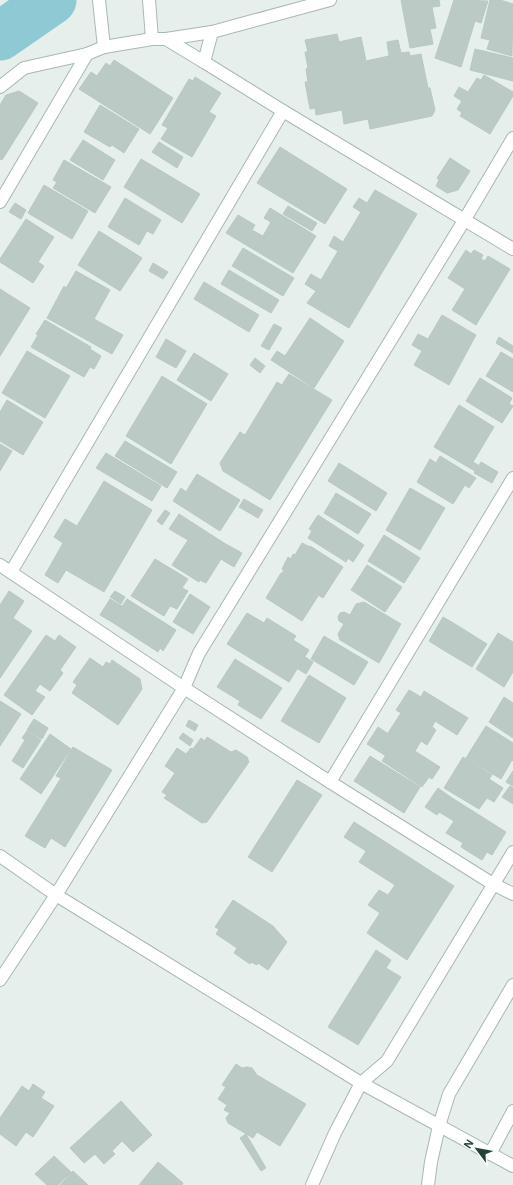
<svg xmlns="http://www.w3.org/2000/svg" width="513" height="1185" font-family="Helvetica,sans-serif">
  <rect width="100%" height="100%" fill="#e6efeb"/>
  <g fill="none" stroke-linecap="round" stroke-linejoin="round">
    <path stroke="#8ec9d4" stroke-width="49" d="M 0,36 L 52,0"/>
  </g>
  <g fill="#bbcac4" stroke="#b8c9c2">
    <path d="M 401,0 L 439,0 L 440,6 L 432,7 L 436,28 L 430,29 L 433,44 L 410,48 Z"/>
    <path d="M 454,0 L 488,1 L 481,23 L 475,21 L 461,67 L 435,58 Z"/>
    <path d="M 490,0 L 500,0 L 513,4 L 512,56 L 487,49 L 490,40 L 481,38 Z"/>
    <path d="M 337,34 L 339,42 L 361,37 L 366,61 L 389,56 L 387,42 L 398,40 L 401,53 L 409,52 L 410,56 L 421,54 L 428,88 L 430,88 L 435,110 L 432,116 L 370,129 L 368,119 L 344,124 L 342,110 L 316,115 L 315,108 L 310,109 L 305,82 L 308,82 L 306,69 L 308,68 L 305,52 L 308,52 L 305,40 Z"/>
    <path d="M 475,49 L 513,58 L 513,81 L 470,70 Z"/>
    <path d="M 114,60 L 173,98 L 150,134 L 79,89 L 91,72 L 97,76 L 106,63 L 110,66 Z"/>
    <path d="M 484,75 L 513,92 L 513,96 L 490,134 L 460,116 L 462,113 L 457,109 L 462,101 L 454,96 L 459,87 L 468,92 L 477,78 L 481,80 Z"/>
    <path d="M 195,77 L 221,93 L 209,112 L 216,116 L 192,157 L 161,139 L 168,128 L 162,125 L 189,79 L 193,81 Z"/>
    <path d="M 19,91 L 38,103 L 2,160 L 0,159 L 0,105 L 6,95 Z"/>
    <path d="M 100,105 L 139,129 L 124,153 L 112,145 L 110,147 L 84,132 Z"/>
    <path d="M 83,140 L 115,160 L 103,180 L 70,160 Z"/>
    <path d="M 159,142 L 183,157 L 177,168 L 152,152 Z"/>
    <path d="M 280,147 L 347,189 L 325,224 L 257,183 Z"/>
    <path d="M 450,158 L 470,171 L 458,190 L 447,193 L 436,186 L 439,180 L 437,178 Z"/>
    <path d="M 141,159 L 200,194 L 182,223 L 124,187 Z"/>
    <path d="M 64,160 L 111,187 L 95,213 L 53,188 L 57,182 L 53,180 Z"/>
    <path d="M 44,185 L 88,211 L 72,239 L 28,213 Z"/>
    <path d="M 375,190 L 417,214 L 349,328 L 307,303 L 316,291 L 305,284 L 311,274 L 321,280 L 338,251 L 329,246 L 334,236 L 343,242 L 361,212 L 353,207 L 359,198 L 367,203 Z"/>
    <path d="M 125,198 L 161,220 L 153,234 L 147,231 L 139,245 L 108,227 Z"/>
    <path d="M 15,203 L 26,210 L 21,219 L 9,212 Z"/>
    <path d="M 288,206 L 317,223 L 312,231 L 283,214 Z"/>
    <path d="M 270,208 L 316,236 L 293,273 L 226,233 L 238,215 L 255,225 L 252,230 L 263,236 L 271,222 L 264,218 Z"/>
    <path d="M 26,219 L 54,237 L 38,262 L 44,266 L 33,283 L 0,262 L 0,259 Z"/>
    <path d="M 99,231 L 142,258 L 120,291 L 78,265 Z"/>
    <path d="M 243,248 L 294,278 L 283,296 L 232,266 Z"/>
    <path d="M 466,250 L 471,254 L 474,250 L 483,255 L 481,259 L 485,261 L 488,256 L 510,269 L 476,325 L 452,310 L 465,289 L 448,278 Z"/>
    <path d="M 153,263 L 168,272 L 163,279 L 149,271 Z"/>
    <path d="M 229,270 L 279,300 L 271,313 L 221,284 Z"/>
    <path d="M 76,271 L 110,290 L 94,319 L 123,335 L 112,354 L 47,318 L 64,286 L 66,288 Z"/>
    <path d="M 204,282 L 259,315 L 249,332 L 194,299 Z"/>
    <path d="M 0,289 L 30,308 L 0,356 Z"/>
    <path d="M 442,315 L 476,335 L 449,385 L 414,365 L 422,351 L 412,345 L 418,334 L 428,339 Z"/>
    <path d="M 310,318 L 344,341 L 314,388 L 271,360 L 277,351 L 285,356 Z"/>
    <path d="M 45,320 L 91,347 L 90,349 L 101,356 L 94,369 L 90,367 L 84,377 L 31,347 L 38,335 L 36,334 Z"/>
    <path d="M 274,324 L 282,328 L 269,350 L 261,346 Z"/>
    <path d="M 499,337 L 513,346 L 513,353 L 496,343 Z"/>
    <path d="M 166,339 L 186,351 L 176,368 L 156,357 Z"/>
    <path d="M 27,351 L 70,376 L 45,418 L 2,393 Z"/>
    <path d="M 501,352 L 513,359 L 513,392 L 486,376 Z"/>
    <path d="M 194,353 L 228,374 L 211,401 L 177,380 Z"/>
    <path d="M 255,358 L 265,366 L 260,373 L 250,365 Z"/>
    <path d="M 289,374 L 332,400 L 270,500 L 223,471 L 220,463 L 240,432 L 245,435 L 277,382 L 282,385 Z"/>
    <path d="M 162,376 L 207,404 L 171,464 L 126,436 Z"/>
    <path d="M 480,378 L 512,398 L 509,404 L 513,406 L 502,423 L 466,401 Z"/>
    <path d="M 7,400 L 43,422 L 23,455 L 0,441 L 0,412 Z"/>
    <path d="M 459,405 L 494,427 L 473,462 L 478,465 L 475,471 L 434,447 Z"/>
    <path d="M 125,441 L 177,472 L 167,488 L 115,456 Z"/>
    <path d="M 0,444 L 12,451 L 0,471 Z"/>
    <path d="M 106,453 L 161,486 L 152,501 L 96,468 Z"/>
    <path d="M 440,456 L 476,478 L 469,488 L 465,485 L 453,504 L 417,482 L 430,459 L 436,463 Z"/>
    <path d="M 481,462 L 498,472 L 492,483 L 474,473 Z"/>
    <path d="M 339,463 L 387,493 L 376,511 L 328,481 Z"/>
    <path d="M 197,474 L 240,500 L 220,531 L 173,501 L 181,488 L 186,492 Z"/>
    <path d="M 104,481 L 152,510 L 104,592 L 66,570 L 58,583 L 45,575 L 63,543 L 54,537 L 65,519 L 77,526 Z"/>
    <path d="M 410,488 L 445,508 L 420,550 L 386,530 Z"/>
    <path d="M 336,493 L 371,514 L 358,534 L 324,513 Z"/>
    <path d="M 244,499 L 263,510 L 258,518 L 239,507 Z"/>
    <path d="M 165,510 L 170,513 L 162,525 L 157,521 Z"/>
    <path d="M 179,514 L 224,543 L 216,556 L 221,559 L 206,583 L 200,580 L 199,582 L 172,565 L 188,540 L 169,529 Z"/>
    <path d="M 318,515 L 364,545 L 353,562 L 348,558 L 346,562 L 308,538 L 312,531 L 309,529 Z"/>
    <path d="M 384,535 L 420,558 L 404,583 L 368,561 Z"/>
    <path d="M 224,543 L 242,553 L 234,567 L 216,556 Z"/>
    <path d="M 302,543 L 310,547 L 310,546 L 343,567 L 323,598 L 282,573 L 284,570 L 282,569 L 288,557 L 291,559 L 293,554 L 295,555 Z"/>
    <path d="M 155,559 L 188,579 L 182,588 L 188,591 L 177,609 L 170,606 L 164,616 L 131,596 Z"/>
    <path d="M 367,565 L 402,587 L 385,612 L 351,590 Z"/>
    <path d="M 281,573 L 318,596 L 302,621 L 266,598 Z"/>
    <path d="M 9,591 L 24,601 L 13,618 L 32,631 L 0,678 L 0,605 Z"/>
    <path d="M 115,591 L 125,597 L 121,604 L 110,597 Z"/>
    <path d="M 190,594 L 210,607 L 193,634 L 173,622 Z"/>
    <path d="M 110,599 L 122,606 L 112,622 L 100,615 Z"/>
    <path d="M 127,599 L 176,630 L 163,651 L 160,648 L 158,652 L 112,622 Z"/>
    <path d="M 364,602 L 401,624 L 379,663 L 340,640 L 338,634 L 344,624 L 339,621 L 338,617 L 340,613 L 344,612 L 350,615 L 356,604 Z"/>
    <path d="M 247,613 L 264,623 L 267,618 L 296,636 L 293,640 L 309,650 L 289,682 L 227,644 Z"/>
    <path d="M 443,617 L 455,624 L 440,648 L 429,641 Z"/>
    <path d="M 455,624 L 487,644 L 472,667 L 440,648 Z"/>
    <path d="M 498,633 L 513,642 L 513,672 L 504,687 L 476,669 Z"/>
    <path d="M 46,635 L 55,641 L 59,635 L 76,647 L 60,670 L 63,673 L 50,691 L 40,684 L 35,691 L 45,697 L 32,715 L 4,695 Z"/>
    <path d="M 324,636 L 368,662 L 354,685 L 311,659 Z"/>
    <path d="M 305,657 L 313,662 L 306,674 L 298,669 Z"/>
    <path d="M 90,658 L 103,667 L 106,662 L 110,664 L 112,660 L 140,679 L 142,689 L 118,725 L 72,693 L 77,685 L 73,682 Z"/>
    <path d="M 235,659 L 282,688 L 261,719 L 238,705 L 240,701 L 217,687 Z"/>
    <path d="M 309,675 L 346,698 L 319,743 L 281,721 Z"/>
    <path d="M 409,690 L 421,697 L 424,691 L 468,718 L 457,735 L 435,721 L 432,727 L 436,730 L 427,745 L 421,741 L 415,751 L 388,733 L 401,713 L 396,710 Z"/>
    <path d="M 504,697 L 513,703 L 513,738 L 489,722 Z"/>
    <path d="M 0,701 L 21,714 L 0,746 Z"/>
    <path d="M 34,719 L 48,728 L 42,739 L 27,730 Z"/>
    <path d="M 189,720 L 198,725 L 195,731 L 186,726 Z"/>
    <path d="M 486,726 L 513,743 L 513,761 L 512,760 L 501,779 L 466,758 Z"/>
    <path d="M 378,727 L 396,739 L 386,756 L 367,744 Z"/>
    <path d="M 27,731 L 41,740 L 23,768 L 12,761 L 25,740 L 22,738 Z"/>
    <path d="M 183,733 L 193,740 L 190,746 L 179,738 Z"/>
    <path d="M 50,734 L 71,749 L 41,794 L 20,779 Z"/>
    <path d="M 207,737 L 231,752 L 236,750 L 247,757 L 249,762 L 207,822 L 202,823 L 164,798 L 167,795 L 162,792 L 175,773 L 165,766 L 177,748 L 186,754 L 191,748 L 193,749 L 201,738 L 205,741 Z"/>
    <path d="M 396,739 L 440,767 L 432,779 L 429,777 L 422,787 L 382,761 Z"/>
    <path d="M 73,747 L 112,770 L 65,847 L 51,838 L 45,848 L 25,836 L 61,778 L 56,776 Z"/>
    <path d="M 370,756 L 420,787 L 404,813 L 354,781 Z"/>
    <path d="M 463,757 L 492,775 L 489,779 L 503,788 L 494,802 L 487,798 L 479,809 L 444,788 Z"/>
    <path d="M 513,771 L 513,786 L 506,782 Z"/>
    <path d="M 297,780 L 322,795 L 272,872 L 248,857 Z"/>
    <path d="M 510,786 L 513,788 L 513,804 L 502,797 Z"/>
    <path d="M 438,788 L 449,796 L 437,815 L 425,807 Z"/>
    <path d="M 449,796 L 506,832 L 492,855 L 487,852 L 482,860 L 461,847 L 463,843 L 446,833 L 454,821 L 439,812 Z"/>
    <path d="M 354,822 L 376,836 L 366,851 L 344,837 Z"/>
    <path d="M 376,836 L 454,886 L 407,960 L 367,933 L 380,913 L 368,905 L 379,890 L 388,895 L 395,885 L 359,862 Z"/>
    <path d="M 233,900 L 273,926 L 287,942 L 268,970 L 258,963 L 257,965 L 251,962 L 250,964 L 234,953 L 237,948 L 216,934 L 219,929 L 215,927 Z"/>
    <path d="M 376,950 L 391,960 L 386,968 L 401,977 L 358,1045 L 328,1027 Z"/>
    <path d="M 236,1064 L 242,1068 L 247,1067 L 252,1068 L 257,1075 L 306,1104 L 280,1146 L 257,1132 L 253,1138 L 228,1123 L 226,1118 L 230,1113 L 224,1110 L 227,1105 L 218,1099 L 226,1087 L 222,1085 Z"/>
    <path d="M 33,1084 L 45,1092 L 41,1098 L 54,1106 L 33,1137 L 26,1132 L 16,1146 L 0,1134 L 0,1118 L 22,1086 L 29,1091 Z"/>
    <path d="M 121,1101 L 152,1135 L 133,1152 L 122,1141 L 112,1151 L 115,1154 L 104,1164 L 95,1154 L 84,1163 L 70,1148 Z"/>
    <path d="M 246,1134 L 266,1168 L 261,1171 L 240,1138 Z"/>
    <path d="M 54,1156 L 71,1172 L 58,1185 L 47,1185 L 35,1174 Z"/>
    <path d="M 158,1162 L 183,1183 L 182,1185 L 139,1185 Z"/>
    <path d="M 73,1171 L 88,1185 L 60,1185 Z"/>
  </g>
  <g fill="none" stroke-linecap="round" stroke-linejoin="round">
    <g stroke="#a8b8b2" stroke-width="14">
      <g id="minor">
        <path d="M 99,0 L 104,47"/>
        <path d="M 149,0 L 152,39"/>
        <path d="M 212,32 L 204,62 L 283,111 L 513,249"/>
        <path d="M 166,39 L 204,62"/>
        <path d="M 0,87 L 24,68 L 87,54 L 104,47 L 152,39 L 166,39 L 212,32 L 330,0"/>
        <path d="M 0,202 L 87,54"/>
        <path d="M 0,565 L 184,688 L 330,782 L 493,884 L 513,894"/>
        <path d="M 11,572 L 283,111"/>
        <path d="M 330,782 L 513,478"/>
        <path d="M 0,980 L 56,895 L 184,688 L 199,653 L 465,219 L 513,138"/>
        <path d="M 361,1083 L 387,1061 L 513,852"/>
        <path d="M 490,1154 L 513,1111"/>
        <path d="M 428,1185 L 431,1162 L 439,1126 L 449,1094 L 513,985"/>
      </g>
    </g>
    <g stroke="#a8b8b2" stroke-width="14">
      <g id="tertiary">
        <path d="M 0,856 L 56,895 L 361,1083 L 513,1166"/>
        <path d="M 312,1185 L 335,1133 L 361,1083"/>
      </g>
    </g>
    <use href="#minor" stroke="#fff" stroke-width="12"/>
    <use href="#tertiary" stroke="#fff" stroke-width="12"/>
  </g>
  <g transform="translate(477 1149) rotate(302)" stroke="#f7fbf9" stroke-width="3" paint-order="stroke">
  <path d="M0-3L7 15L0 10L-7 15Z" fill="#24423a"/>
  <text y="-6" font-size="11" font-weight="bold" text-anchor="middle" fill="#24423a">N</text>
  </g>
</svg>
